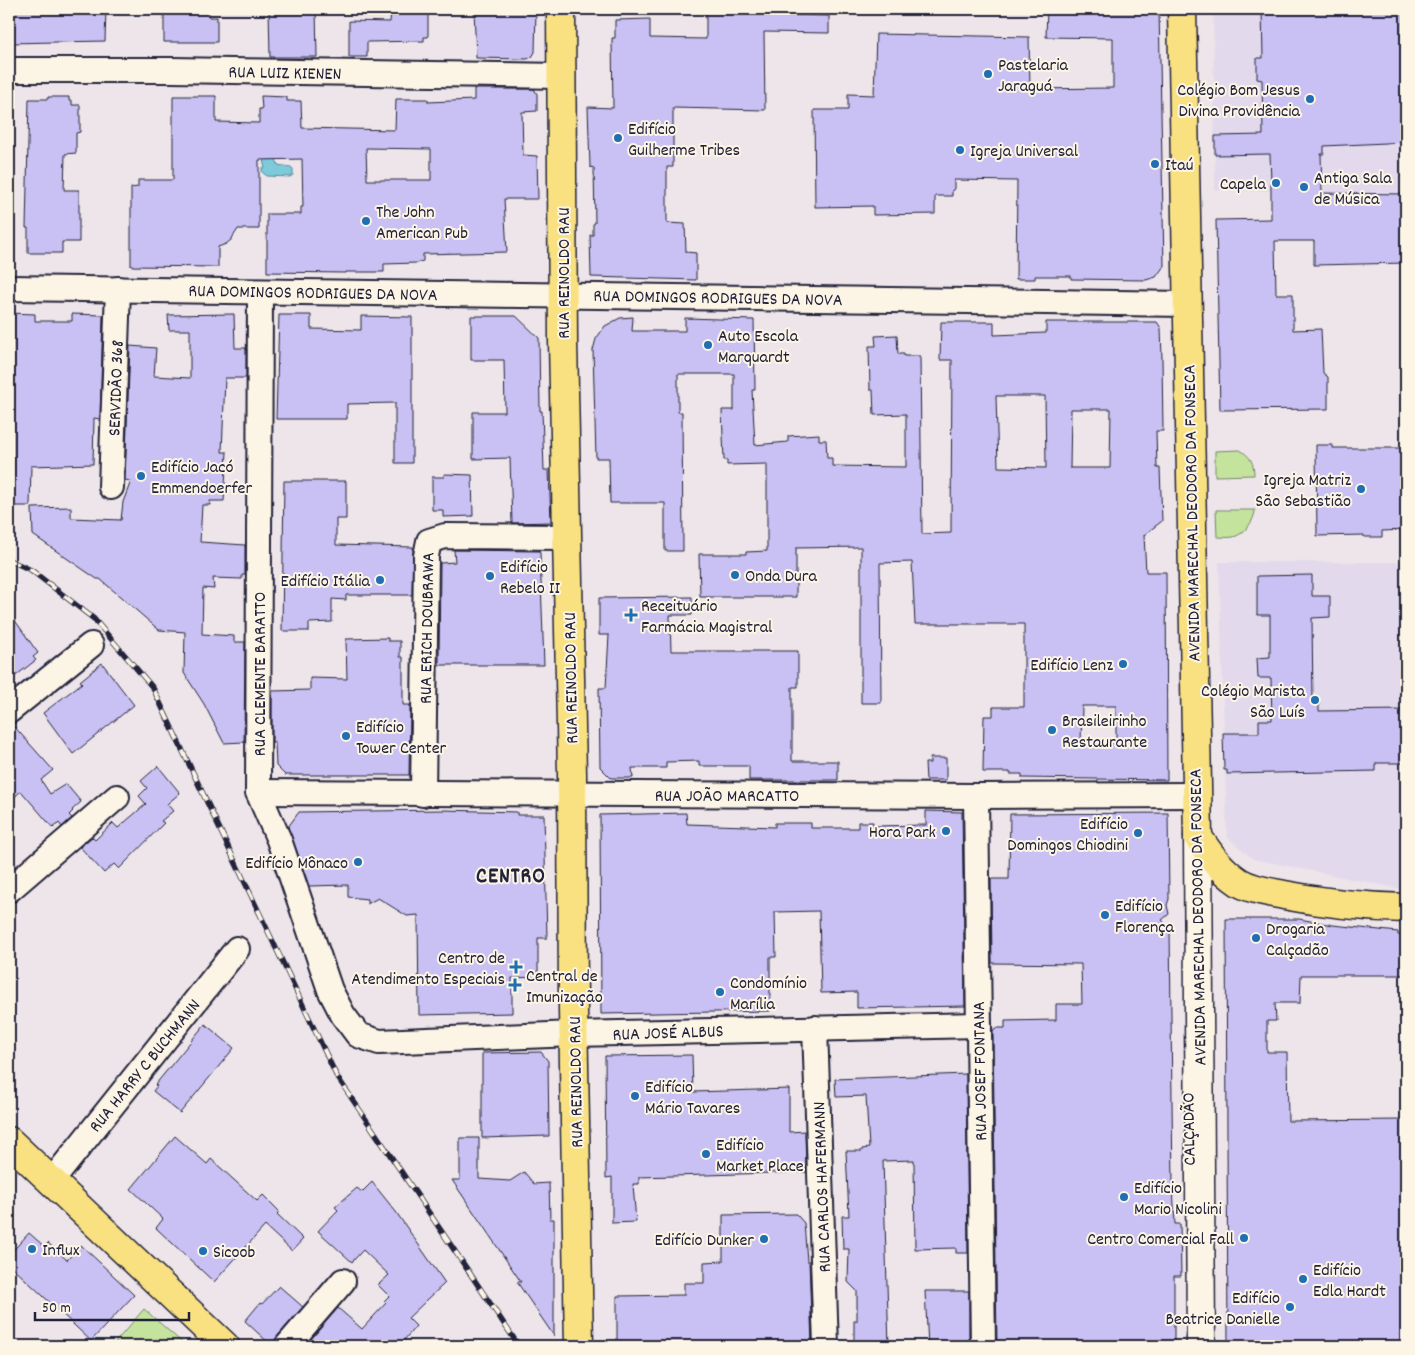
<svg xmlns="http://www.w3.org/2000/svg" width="1415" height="1355" font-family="Dekko,sans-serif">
  <rect width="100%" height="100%" fill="#ede5e9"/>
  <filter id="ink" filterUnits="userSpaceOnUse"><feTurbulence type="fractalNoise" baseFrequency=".02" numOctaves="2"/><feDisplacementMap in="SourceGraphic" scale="10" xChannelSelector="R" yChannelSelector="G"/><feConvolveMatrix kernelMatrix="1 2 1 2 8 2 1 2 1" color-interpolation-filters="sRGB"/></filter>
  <g filter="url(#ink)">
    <g fill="#e2daec">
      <path d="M 1213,9 L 1406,9 L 1406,194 L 1215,190 Z"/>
      <path d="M 1219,562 L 1406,562 L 1406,890 L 1253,859 L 1227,837 Z"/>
    </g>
    <g fill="#c4e49d" stroke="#73836c">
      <path d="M 1240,450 C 1251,457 1254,463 1254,475 L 1215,476 L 1215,451 Z"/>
      <path d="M 1216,510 L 1255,510 C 1255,520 1244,535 1233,537 C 1228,538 1222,537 1217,537 Z"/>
      <path d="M 144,1309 L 186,1346 L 112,1346 Z"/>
    </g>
    <path fill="#7dcadb" stroke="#59879b" d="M 267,155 L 275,156 L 278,165 L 291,167 L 293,169 L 293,175 L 290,177 L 267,176 L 262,172 L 262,168 L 265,168 L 263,160 Z"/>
    <g fill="#c9c1f3" stroke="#22223b" fill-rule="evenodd">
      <path d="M 9,9 L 106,9 L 105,41 L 9,43 Z"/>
      <path d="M 164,9 L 209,9 L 209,17 L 217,17 L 217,42 L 164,42 Z"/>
      <path d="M 269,9 L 316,9 L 317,57 L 270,57 Z"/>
      <path d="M 393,9 L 428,9 L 428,37 L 424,37 L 424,41 L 367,42 L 367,57 L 349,57 L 349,21 L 390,22 L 391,11 L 393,11 Z"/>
      <path d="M 474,9 L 536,9 L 535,52 L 532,57 L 527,59 L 476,58 Z"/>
      <path d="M 706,9 L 789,9 L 789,15 L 829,16 L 829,33 L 764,32 L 765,110 L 673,108 L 673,167 L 667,167 L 667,223 L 685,224 L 686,252 L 696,253 L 696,280 L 591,277 L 590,235 L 593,235 L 593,224 L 595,223 L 594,168 L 590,167 L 588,107 L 613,108 L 612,38 L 615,38 L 615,20 L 650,19 L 650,38 L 706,39 Z"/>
      <path d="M 1047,9 L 1159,9 L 1164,266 L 1156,277 L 1146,280 L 1071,279 L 1071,276 L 1035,276 L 1035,279 L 1016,279 L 1017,181 L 954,180 L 954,190 L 952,190 L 952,196 L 935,196 L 935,214 L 873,215 L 873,206 L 815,207 L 814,110 L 848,110 L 848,94 L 874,95 L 876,34 L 1029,37 L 1030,89 L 1113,88 L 1113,38 L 1046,37 Z"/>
      <path d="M 1262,9 L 1406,9 L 1406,142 L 1324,146 L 1324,154 L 1321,154 L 1322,193 L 1406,194 L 1406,263 L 1314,265 L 1314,241 L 1275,241 L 1276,294 L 1293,294 L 1293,330 L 1321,329 L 1323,373 L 1328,377 L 1328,409 L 1220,410 L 1216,220 L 1271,219 L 1271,182 L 1270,154 L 1215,155 L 1215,136 L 1263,135 L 1262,80 L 1257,79 L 1257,58 L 1263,58 Z"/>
      <path d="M 474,89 L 534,89 L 537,94 L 537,111 L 522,112 L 523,155 L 537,156 L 538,199 L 504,199 L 507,252 L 423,254 L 423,261 L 416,263 L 384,264 L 384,272 L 346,272 L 346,273 L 267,272 L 267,214 L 301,214 L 301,207 L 303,207 L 302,159 L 259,160 L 259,229 L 238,229 L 231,240 L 226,244 L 218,247 L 218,267 L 131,266 L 131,188 L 138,187 L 138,180 L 173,180 L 173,96 L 216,96 L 216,122 L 259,123 L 259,109 L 262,109 L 261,96 L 287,97 L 287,101 L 301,101 L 302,128 L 395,130 L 396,99 L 428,99 L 428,102 L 474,100 ZM 366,148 L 431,149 L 431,180 L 367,180 Z"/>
      <path d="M 48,97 L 69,97 L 69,101 L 72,101 L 72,105 L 80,105 L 80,132 L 76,133 L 76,153 L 65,154 L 64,190 L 79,190 L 79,242 L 62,242 L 62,253 L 28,253 L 28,228 L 26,228 L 29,99 L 48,99 Z"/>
      <path d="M 9,313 L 35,314 L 35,321 L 72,321 L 72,314 L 103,315 L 100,419 L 94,418 L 93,464 L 31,466 L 30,506 L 9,506 Z"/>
      <path d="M 234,314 L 235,348 L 246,348 L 246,378 L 225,378 L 222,452 L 227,452 L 224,501 L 210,501 L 210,505 L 202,505 L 200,542 L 245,545 L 245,575 L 242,575 L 242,579 L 213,578 L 214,589 L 203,588 L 202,634 L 234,636 L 234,642 L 245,642 L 244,742 L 224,743 L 204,704 L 184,673 L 185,632 L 159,630 L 100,579 L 97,579 L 33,535 L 32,508 L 71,507 L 71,518 L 121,520 L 123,502 L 131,481 L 125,480 L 130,346 L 156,348 L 154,376 L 190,378 L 190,330 L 169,330 L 168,315 Z"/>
      <path d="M 279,315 L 311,315 L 311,329 L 361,330 L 361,316 L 412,317 L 412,463 L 395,463 L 395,403 L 347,404 L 347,419 L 276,419 Z"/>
      <path d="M 471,316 L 516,316 L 539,338 L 540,411 L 542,411 L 544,470 L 549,470 L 551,522 L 512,523 L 510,458 L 473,459 L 473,412 L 505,412 L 504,360 L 471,360 Z"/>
      <path d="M 633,317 L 632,331 L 685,331 L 685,318 L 754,320 L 755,390 L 752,390 L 755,445 L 788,442 L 788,436 L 819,434 L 819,440 L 826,440 L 827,458 L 832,458 L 832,466 L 906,467 L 906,414 L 874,415 L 873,390 L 870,390 L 869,346 L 876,346 L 875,336 L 897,335 L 898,354 L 904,354 L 904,356 L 920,356 L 922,534 L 951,533 L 952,360 L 940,360 L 941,322 L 994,322 L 994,335 L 1046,333 L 1046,322 L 1157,322 L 1161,328 L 1162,358 L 1163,431 L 1156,431 L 1157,468 L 1160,468 L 1162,521 L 1144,535 L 1146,572 L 1166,572 L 1167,780 L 1022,778 L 1022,774 L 1010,774 L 1010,772 L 983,772 L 984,716 L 993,716 L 993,707 L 1024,707 L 1024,624 L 915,624 L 912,562 L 880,563 L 881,703 L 861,703 L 861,547 L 796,548 L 796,597 L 700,597 L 699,554 L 746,554 L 746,552 L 767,551 L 767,464 L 727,465 L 727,460 L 724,460 L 722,410 L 734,410 L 734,374 L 678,374 L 678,412 L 682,412 L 683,551 L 665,551 L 665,503 L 610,503 L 609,458 L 596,458 L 593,350 L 596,339 L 605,326 L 620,318 ZM 996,396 L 1045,396 L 1046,468 L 998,467 ZM 1071,409 L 1111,409 L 1110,468 L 1070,468 ZM 1082,706 L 1116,706 L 1116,744 L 1081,743 Z"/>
      <path d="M 1316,445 L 1333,445 L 1333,448 L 1406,448 L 1406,530 L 1382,531 L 1382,537 L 1364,537 L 1364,535 L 1317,536 Z"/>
      <path d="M 444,474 L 472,475 L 473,516 L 443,517 L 443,510 L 432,510 L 432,477 L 444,477 Z"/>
      <path d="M 284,481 L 346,481 L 346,519 L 336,519 L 336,545 L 413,547 L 412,595 L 346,595 L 346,600 L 332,599 L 332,622 L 309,623 L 309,631 L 282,631 Z"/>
      <path d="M 454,550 L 539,551 L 540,553 L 544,665 L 439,665 L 440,563 L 455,562 Z"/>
      <path d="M 1312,575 L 1312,596 L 1330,596 L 1330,617 L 1312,618 L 1313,703 L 1319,703 L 1319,711 L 1406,710 L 1406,763 L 1376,763 L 1376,771 L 1227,774 L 1227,770 L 1224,770 L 1223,733 L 1259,733 L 1259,720 L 1272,720 L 1271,678 L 1258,678 L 1257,658 L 1270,657 L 1270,615 L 1257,615 L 1257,576 Z"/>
      <path d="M 692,597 L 692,615 L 670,615 L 671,651 L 798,651 L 798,687 L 792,687 L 792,761 L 838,761 L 838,780 L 749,780 L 749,766 L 699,766 L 699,761 L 666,762 L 666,768 L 632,768 L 633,778 L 611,778 L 600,767 L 599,688 L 606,688 L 609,635 L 599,635 L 599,598 Z"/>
      <path d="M 9,612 L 38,653 L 33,657 L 36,660 L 9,681 Z"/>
      <path d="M 388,638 L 388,641 L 400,641 L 400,657 L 403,657 L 403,705 L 410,705 L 409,775 L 285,775 L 276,766 L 275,742 L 272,742 L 272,691 L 310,690 L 310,678 L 347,679 L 346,639 Z"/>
      <path d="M 102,663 L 134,705 L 73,754 L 43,713 L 82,683 L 80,681 Z"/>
      <path d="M 9,724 L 12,724 L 53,770 L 41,780 L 50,794 L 66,784 L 81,802 L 72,810 L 73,811 L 69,815 L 72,818 L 62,827 L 59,823 L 53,828 L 21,791 L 9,802 Z"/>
      <path d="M 930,758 L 946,758 L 946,780 L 926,780 L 925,763 L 930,763 Z"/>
      <path d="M 158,766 L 180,793 L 167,804 L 173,811 L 161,821 L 164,823 L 119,869 L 114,864 L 104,873 L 80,847 L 92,837 L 95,840 L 113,823 L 118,828 L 146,804 L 139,796 L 147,788 L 141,781 Z"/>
      <path d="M 443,810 L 517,812 L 517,815 L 544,815 L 547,938 L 538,938 L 538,977 L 512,978 L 512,1013 L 419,1015 L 418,915 L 407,916 L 378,898 L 367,904 L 367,899 L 348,897 L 348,885 L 309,886 L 288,827 L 299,812 Z"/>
      <path d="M 926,811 L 962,812 L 965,1006 L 857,1008 L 857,992 L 821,993 L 819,911 L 775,912 L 776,957 L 770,957 L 770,1011 L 601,1014 L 600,815 L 686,813 L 687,824 L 775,827 L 775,823 L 811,823 L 811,828 L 858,828 L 858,822 L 873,822 L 873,826 L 926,825 Z"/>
      <path d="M 1168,813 L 1169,899 L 1167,905 L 1169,914 L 1162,920 L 1170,929 L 1173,1187 L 1175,1224 L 1180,1224 L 1181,1276 L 1174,1276 L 1174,1346 L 997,1346 L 993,1031 L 995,1028 L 1005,1028 L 1005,1021 L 1056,1020 L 1056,1004 L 1082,1004 L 1081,964 L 992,963 L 991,879 L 1009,879 L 1010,814 Z"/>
      <path d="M 1226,919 L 1299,919 L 1333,925 L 1398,932 L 1398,935 L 1406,935 L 1406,975 L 1301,975 L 1300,1003 L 1275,1003 L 1276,1021 L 1267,1021 L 1267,1052 L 1287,1052 L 1288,1121 L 1406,1120 L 1406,1346 L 1228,1346 Z"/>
      <path d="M 205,1024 L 234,1048 L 180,1113 L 153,1091 L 157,1086 L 155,1085 Z"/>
      <path d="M 541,1052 L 548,1061 L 549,1136 L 482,1138 L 482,1053 Z"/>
      <path d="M 692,1055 L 693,1092 L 789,1089 L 789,1132 L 805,1131 L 806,1172 L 639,1177 L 639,1184 L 633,1184 L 636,1222 L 612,1223 L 612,1177 L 606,1178 L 605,1056 Z"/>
      <path d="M 966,1074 L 968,1253 L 956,1253 L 956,1248 L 915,1249 L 914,1160 L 883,1161 L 889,1346 L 854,1346 L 854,1321 L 857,1321 L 857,1291 L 848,1282 L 849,1249 L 843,1249 L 842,1216 L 849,1216 L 846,1151 L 862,1151 L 862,1149 L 869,1148 L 866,1096 L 836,1097 L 835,1079 Z"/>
      <path d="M 175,1136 L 207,1164 L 211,1159 L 257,1201 L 263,1195 L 279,1211 L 277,1214 L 303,1239 L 292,1251 L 265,1226 L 214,1282 L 156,1228 L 163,1219 L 131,1189 Z"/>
      <path d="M 460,1138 L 479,1138 L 479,1179 L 510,1181 L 524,1172 L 534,1184 L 549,1183 L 550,1219 L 554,1219 L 554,1336 L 517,1282 L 521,1282 L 452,1180 L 460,1180 Z"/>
      <path d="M 372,1182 L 396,1212 L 445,1283 L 408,1318 L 416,1326 L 399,1346 L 305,1346 L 338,1308 L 362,1329 L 386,1303 L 384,1301 L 389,1296 L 378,1285 L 389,1275 L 363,1250 L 352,1262 L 318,1231 L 338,1210 L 335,1207 L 357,1188 L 362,1192 Z"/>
      <path d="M 796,1214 L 804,1223 L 807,1261 L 809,1261 L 812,1346 L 617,1346 L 617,1296 L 684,1295 L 684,1283 L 704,1283 L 704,1262 L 723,1261 L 723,1215 Z"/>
      <path d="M 29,1233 L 45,1247 L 48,1243 L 67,1260 L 81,1245 L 134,1295 L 91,1341 L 9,1264 L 9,1255 Z"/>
      <path d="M 279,1286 L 303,1307 L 277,1337 L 272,1346 L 245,1321 L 260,1303 L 262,1304 Z"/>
      <path d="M 925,1291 L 969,1291 L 969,1346 L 928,1346 Z"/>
    </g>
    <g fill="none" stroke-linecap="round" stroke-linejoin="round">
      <g stroke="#22223b" stroke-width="28">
        <g id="street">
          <path d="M 9,70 L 172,70 L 561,76"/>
          <path d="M 9,288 L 1187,304"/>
          <path d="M 260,292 L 258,792 L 279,840 L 330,990 L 343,1015 L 358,1035 L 379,1042 L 573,1034 L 979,1025"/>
          <path d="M 111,487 L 118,289"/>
          <path d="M 9,711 L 91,645"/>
          <path d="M 258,792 L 976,796 L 1197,795"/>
          <path d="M 423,794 L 426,556 L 429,541 L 445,536 L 566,537"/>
          <path d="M 976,796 L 983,1346"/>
          <path d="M 9,890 L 117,797"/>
          <path d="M 815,1028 L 826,1346"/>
          <path d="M 51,1182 L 237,949"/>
          <path d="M 287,1346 L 343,1281"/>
        </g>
      </g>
      <g stroke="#22223b" stroke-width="31">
        <path id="secondary" d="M 1198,837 L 1201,1346"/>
      </g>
      <g stroke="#22223b" stroke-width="31">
        <g id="primary">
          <path d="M 561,9 L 563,341 L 572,774 L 573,1009 L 579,1346"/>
          <path d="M 1182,9 L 1198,837 C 1210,855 1221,870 1239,882 C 1252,890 1269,892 1284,895 C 1324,903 1365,907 1406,908"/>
        </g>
      </g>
      <g stroke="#22223b" stroke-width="31">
        <path id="highway" d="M 9,1141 L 225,1346"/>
      </g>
      <use href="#street" stroke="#fcf5e5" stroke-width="24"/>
      <use href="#secondary" stroke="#fcf5e5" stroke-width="28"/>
      <use href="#primary" stroke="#f9e181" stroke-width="28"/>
      <use href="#highway" stroke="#f9e181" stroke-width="28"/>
      <g stroke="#22223b" stroke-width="5.5">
        <path id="rail" d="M 9,560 L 31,570 L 94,619 L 153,688 L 336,1075 L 519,1346"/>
      </g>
      <use href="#rail" stroke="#fcf5e5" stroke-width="4" stroke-dasharray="11" stroke-linecap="butt"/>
    </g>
  </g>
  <g fill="#1f6fb2" stroke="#fcf5e5" stroke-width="2">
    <circle cx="988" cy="74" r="5"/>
    <circle cx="1310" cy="99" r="5"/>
    <circle cx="618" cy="138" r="5"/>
    <circle cx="960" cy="150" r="5"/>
    <circle cx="1155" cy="164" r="5"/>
    <circle cx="1276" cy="183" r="5"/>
    <circle cx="1304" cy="187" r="5"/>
    <circle cx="366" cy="221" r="5"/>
    <circle cx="708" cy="345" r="5"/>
    <circle cx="141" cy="476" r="5"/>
    <circle cx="1361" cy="489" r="5"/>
    <circle cx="735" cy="575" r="5"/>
    <circle cx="490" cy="576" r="5"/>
    <circle cx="380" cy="580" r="5"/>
    <path d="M628.5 607.5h5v5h5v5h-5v5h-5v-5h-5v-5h5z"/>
    <circle cx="1123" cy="664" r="5"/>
    <circle cx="1315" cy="700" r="5"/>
    <circle cx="1052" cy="730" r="5"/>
    <circle cx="346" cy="736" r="5"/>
    <circle cx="946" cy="831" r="5"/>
    <circle cx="1138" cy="833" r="5"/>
    <circle cx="358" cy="862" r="5"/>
    <circle cx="1105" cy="915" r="5"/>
    <circle cx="1256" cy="938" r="5"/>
    <path d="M513.5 959.5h5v5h5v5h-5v5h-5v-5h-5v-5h5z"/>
    <path d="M512.5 977.5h5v5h5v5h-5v5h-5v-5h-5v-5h5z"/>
    <circle cx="720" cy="992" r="5"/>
    <circle cx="635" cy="1096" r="5"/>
    <circle cx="706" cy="1154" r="5"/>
    <circle cx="1124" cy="1197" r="5"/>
    <circle cx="1244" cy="1238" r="5"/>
    <circle cx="764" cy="1239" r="5"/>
    <circle cx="32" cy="1249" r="5"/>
    <circle cx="203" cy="1251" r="5"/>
    <circle cx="1303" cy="1279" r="5"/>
    <circle cx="1290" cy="1307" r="5"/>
  </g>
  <g text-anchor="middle" stroke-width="4" stroke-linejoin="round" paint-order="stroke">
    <g font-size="18" fill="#22223b" stroke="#fcf5e5" text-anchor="start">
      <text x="998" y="70">Pastelaria<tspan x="998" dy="21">Jaraguá</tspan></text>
      <text x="1300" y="95" text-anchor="end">Colégio Bom Jesus<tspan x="1300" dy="21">Divina Providência</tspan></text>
      <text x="628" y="134">Edifício<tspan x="628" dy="21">Guilherme Tribes</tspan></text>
      <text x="970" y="156">Igreja Universal</text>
      <text x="1165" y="170">Itaú</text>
      <text x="1314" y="183">Antiga Sala<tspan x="1314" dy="21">de Música</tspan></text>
      <text x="1266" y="189" text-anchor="end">Capela</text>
      <text x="376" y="217">The John<tspan x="376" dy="21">American Pub</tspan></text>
      <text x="718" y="341">Auto Escola<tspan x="718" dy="21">Marquardt</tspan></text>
      <text x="151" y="472">Edifício Jacó<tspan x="151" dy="21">Emmendoerfer</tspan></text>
      <text x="1351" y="485" text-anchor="end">Igreja Matriz<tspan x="1351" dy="21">São Sebastião</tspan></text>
      <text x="500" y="572">Edifício<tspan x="500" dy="21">Rebelo II</tspan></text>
      <text x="745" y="581">Onda Dura</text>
      <text x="370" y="586" text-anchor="end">Edifício Itália</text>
      <text x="641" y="611">Receituário<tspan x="641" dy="21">Farmácia Magistral</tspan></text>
      <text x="1113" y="670" text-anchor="end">Edifício Lenz</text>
      <text x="1305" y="696" text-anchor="end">Colégio Marista<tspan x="1305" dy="21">São Luís</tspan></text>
      <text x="1062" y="726">Brasileirinho<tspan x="1062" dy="21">Restaurante</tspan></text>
      <text x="356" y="732">Edifício<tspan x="356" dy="21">Tower Center</tspan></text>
      <text x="1128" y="829" text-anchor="end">Edifício<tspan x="1128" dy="21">Domingos Chiodini</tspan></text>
      <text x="936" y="837" text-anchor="end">Hora Park</text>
      <text x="348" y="868" text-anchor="end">Edifício Mônaco</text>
      <text x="1115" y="911">Edifício<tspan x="1115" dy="21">Florença</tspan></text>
      <text x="1266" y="934">Drogaria<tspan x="1266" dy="21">Calçadão</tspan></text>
      <text x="505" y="963" text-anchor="end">Centro de<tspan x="505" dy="21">Atendimento Especiais</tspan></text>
      <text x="526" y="981">Central de<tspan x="526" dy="21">Imunização</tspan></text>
      <text x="730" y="988">Condomínio<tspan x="730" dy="21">Marília</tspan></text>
      <text x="645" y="1092">Edifício<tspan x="645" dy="21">Mário Tavares</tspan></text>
      <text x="716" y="1150">Edifício<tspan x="716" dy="21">Market Place</tspan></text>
      <text x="1134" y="1193">Edifício<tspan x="1134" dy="21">Mario Nicolini</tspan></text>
      <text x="1234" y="1244" text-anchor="end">Centro Comercial Fall</text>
      <text x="754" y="1245" text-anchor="end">Edifício Dunker</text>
      <text x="42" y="1255">Influx</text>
      <text x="213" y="1257">Sicoob</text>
      <text x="1313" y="1275">Edifício<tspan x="1313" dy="21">Edla Hardt</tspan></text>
      <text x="1280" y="1303" text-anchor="end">Edifício<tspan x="1280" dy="21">Beatrice Danielle</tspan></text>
    </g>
    <g font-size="18" fill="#22223b" stroke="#fcf5e5">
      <text transform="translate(285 72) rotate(1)" y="6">RUA LUIZ KIENEN</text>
      <text transform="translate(563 273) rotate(-90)" y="6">RUA REINOLDO RAU</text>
      <text transform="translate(313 292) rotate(1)" y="6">RUA DOMINGOS RODRIGUES DA NOVA</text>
      <text transform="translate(718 297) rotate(1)" y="6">RUA DOMINGOS RODRIGUES DA NOVA</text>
      <text transform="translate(115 388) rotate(-88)" y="6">SERVIDÃO 368</text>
      <text transform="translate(1191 513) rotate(-91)" y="6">AVENIDA MARECHAL DEODORO DA FONSECA</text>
      <text transform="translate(426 628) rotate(-89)" y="6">RUA ERICH DOUBRAWA</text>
      <text transform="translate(259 674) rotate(-90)" y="6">RUA CLEMENTE BARATTO</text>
      <text transform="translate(570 678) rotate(-91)" y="6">RUA REINOLDO RAU</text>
      <text x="727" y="801">RUA JOÃO MARCATTO</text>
      <text transform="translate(1197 917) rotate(-91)" y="6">AVENIDA MARECHAL DEODORO DA FONSECA</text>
      <text transform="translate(668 1032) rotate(-2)" y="6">RUA JOSÉ ALBUS</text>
      <text transform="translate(144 1065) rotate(-51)" y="6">RUA HARRY C BUCHMANN</text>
      <text transform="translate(979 1071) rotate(-91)" y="6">RUA JOSEF FONTANA</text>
      <text transform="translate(575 1082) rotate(-91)" y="6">RUA REINOLDO RAU</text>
      <text transform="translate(1188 1129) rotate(-91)" y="6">CALÇADÃO</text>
      <text transform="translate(821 1187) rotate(-92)" y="6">RUA CARLOS HAFERMANN</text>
    </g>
    <g font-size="22" font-weight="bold" letter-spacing="1" fill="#22223b" stroke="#fcf5e5">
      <text x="511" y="882">CENTRO</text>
    </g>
  </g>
  <rect width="1415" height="1355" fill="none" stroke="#fcf5e5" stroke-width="30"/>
  <rect x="15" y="15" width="1385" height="1325" fill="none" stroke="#22223b" stroke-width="2" filter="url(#ink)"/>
  <path d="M35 1312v8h154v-8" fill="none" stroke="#22223b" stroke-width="2.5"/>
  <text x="42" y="1312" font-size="15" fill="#22223b" stroke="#fcf5e5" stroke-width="4" paint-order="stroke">50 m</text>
</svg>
